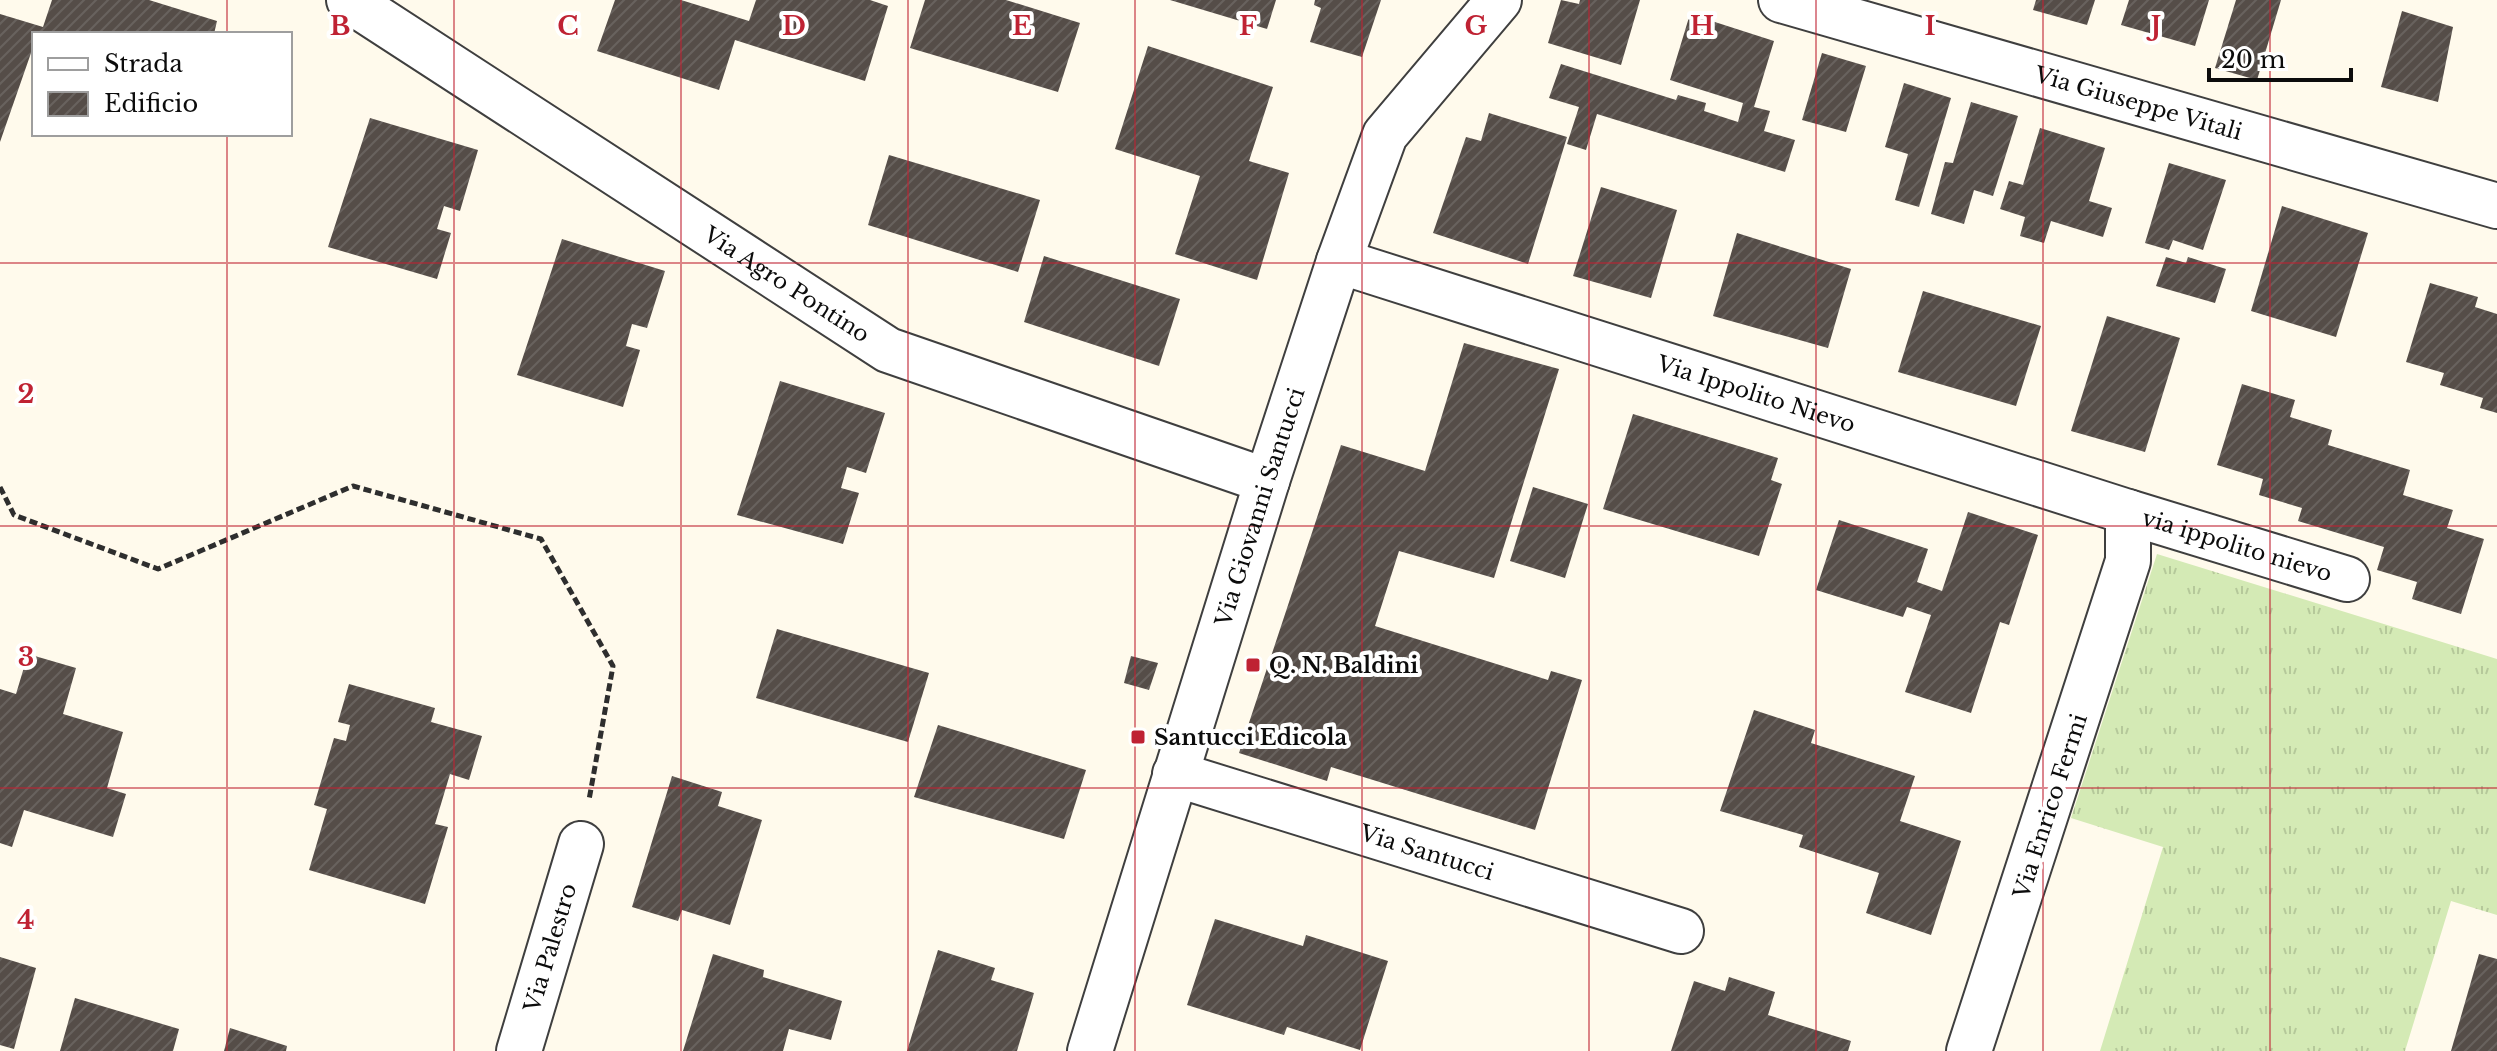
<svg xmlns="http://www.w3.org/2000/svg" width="2497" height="1051" font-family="'Libre Baskerville',serif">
  <defs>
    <pattern id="grass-tufts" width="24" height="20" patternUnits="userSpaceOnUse" patternTransform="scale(2)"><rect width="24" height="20" fill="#d4eab5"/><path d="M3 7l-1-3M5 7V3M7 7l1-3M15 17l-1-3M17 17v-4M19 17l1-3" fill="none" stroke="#b5c89a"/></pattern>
    <pattern id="building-hatch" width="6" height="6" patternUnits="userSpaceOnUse" patternTransform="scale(2)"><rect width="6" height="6" fill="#554d48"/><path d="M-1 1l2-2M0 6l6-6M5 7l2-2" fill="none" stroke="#68625e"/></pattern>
  </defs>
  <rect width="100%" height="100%" fill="#fffaec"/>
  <path fill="url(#grass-tufts)" d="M 2157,554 L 2497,659 L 2497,915 L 2451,901 L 2405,1051 L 2100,1051 L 2163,847 L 2071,818 Z"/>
  <g fill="url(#building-hatch)">
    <path d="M 52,0 L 149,0 L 217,21 L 214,34 L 34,34 L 34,54 L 31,53 L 0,142 L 0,14 L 43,27 Z"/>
    <path d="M 615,0 L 681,0 L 749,21 L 756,0 L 870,0 L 888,6 L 865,81 L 735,40 L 719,90 L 597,51 Z"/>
    <path d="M 925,0 L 1006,0 L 1080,23 L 1058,92 L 910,48 Z"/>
    <path d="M 1170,0 L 1276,0 L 1267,29 Z"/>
    <path d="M 1315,0 L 1381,0 L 1362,57 L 1310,42 L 1321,8 L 1314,5 Z"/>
    <path d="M 1561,0 L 1579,4 L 1580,0 L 1640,0 L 1621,65 L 1548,43 Z"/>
    <path d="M 2036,0 L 2095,0 L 2087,25 L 2033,10 Z"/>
    <path d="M 2129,0 L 2209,0 L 2195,46 L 2121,25 Z"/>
    <path d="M 2236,0 L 2281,0 L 2257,80 L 2215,68 Z"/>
    <path d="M 2402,11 L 2453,27 L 2438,102 L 2381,87 Z"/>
    <path d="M 1690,14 L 1774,41 L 1754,107 L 1770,111 L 1764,131 L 1795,140 L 1785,172 L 1597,114 L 1586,150 L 1567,144 L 1579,107 L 1549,98 L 1561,64 L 1676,100 L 1678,95 L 1706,103 L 1704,111 L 1738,122 L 1743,103 L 1670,80 Z"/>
    <path d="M 1148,46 L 1273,87 L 1249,161 L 1289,173 L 1257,280 L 1175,254 L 1200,176 L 1115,149 Z"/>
    <path d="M 1822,53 L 1866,66 L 1846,132 L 1802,120 Z"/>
    <path d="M 1904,83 L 1951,98 L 1919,207 L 1895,200 L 1908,154 L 1885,147 Z"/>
    <path d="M 1971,102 L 2018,116 L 1993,196 L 1974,190 L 1964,224 L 1931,214 L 1945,162 L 1953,163 Z"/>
    <path d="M 1489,113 L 1567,137 L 1528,264 L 1433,233 L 1466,137 L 1481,141 Z"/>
    <path d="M 370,118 L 478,150 L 460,211 L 444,206 L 437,229 L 451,233 L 437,279 L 328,247 Z"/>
    <path d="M 2040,128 L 2105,148 L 2089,201 L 2112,208 L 2103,237 L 2051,221 L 2044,243 L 2020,236 L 2025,217 L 2000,209 L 2009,181 L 2023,185 Z"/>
    <path d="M 889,155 L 1040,200 L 1018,272 L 868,225 Z"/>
    <path d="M 2169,163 L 2226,180 L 2203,250 L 2173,240 L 2169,250 L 2145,243 Z"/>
    <path d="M 1601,187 L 1677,210 L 1651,298 L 1573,276 Z"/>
    <path d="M 2282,206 L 2368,233 L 2336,337 L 2251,311 Z"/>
    <path d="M 1737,233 L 1851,269 L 1828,348 L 1713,316 Z"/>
    <path d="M 562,239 L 665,271 L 647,328 L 632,324 L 626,346 L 640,350 L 623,407 L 517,375 Z"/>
    <path d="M 1044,256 L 1180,299 L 1159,366 L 1024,322 Z"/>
    <path d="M 2166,257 L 2186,263 L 2188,257 L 2226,269 L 2215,303 L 2156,286 Z"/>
    <path d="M 2430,283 L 2478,297 L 2475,307 L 2497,314 L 2497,413 L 2480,408 L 2483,398 L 2440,385 L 2444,373 L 2406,362 Z"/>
    <path d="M 1923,291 L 2041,326 L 2016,406 L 1898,372 Z"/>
    <path d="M 2107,316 L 2180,338 L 2145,452 L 2071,431 Z"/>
    <path d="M 1464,343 L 1559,369 L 1494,578 L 1399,551 L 1375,626 L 1548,680 L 1551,671 L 1582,680 L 1535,830 L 1331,767 L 1327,781 L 1239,753 L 1341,445 L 1425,471 Z"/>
    <path d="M 780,381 L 885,413 L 866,473 L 847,467 L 841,488 L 859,493 L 843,544 L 737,515 Z"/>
    <path d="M 2242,384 L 2295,400 L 2290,417 L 2332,430 L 2328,445 L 2410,470 L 2403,495 L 2453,510 L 2447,528 L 2484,539 L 2461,614 L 2412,599 L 2417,582 L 2377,570 L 2384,547 L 2298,521 L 2302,508 L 2259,495 L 2263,479 L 2217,465 Z"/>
    <path d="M 1633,414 L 1778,458 L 1771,480 L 1782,484 L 1759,556 L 1603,509 Z"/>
    <path d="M 1533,487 L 1588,504 L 1565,578 L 1510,561 Z"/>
    <path d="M 1968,512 L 2038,535 L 2009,625 L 2000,622 L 1971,713 L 1905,692 L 1931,615 L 1907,607 L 1903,617 L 1816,590 L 1839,520 L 1928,549 L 1917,582 L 1942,591 Z"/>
    <path d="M 777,629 L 929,673 L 908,742 L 756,698 Z"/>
    <path d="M 28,654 L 76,668 L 63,714 L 123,732 L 107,788 L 126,794 L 113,837 L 24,810 L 12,847 L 0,843 L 0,689 L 16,694 Z"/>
    <path d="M 1131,656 L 1158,663 L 1149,690 L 1124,683 Z"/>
    <path d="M 349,684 L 435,708 L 431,722 L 482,736 L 469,780 L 450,774 L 435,824 L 448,827 L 425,904 L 309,870 L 327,809 L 314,805 L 334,738 L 346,741 L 350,725 L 338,722 Z"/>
    <path d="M 1754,710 L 1815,730 L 1811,743 L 1915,776 L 1900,821 L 1961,841 L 1931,935 L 1866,913 L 1879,873 L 1799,847 L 1803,835 L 1720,811 Z"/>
    <path d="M 938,725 L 1086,770 L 1064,839 L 914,797 Z"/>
    <path d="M 672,776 L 722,792 L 718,806 L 762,820 L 730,925 L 682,910 L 678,921 L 632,907 Z"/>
    <path d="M 1215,919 L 1303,946 L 1306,935 L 1388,961 L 1360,1050 L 1287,1027 L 1284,1035 L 1187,1005 Z"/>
    <path d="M 938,950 L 995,968 L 991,980 L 1034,993 L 1017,1051 L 907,1051 Z"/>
    <path d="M 713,954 L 764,970 L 763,977 L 842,1001 L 831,1040 L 789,1029 L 783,1051 L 683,1051 Z"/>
    <path d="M 2479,954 L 2497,959 L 2497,1051 L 2451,1051 Z"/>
    <path d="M 0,957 L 36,968 L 14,1049 L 0,1045 Z"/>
    <path d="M 1729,977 L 1775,992 L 1768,1015 L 1851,1041 L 1848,1051 L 1671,1051 L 1694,981 L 1725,991 Z"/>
    <path d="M 75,998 L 179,1029 L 173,1051 L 60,1051 Z"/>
    <path d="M 230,1028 L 287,1046 L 286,1051 L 224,1051 Z"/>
  </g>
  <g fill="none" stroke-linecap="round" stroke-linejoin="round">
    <g stroke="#3f3f3f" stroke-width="48">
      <g id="minor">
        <path id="s1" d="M 349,0 L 888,350 L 1267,481"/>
        <path id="s2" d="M 1781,0 L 2497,206"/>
        <path id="s3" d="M 1339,261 L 2128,512 L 2128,561 L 1969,1051"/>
        <path id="s4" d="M 2128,512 L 2347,579"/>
        <path id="s5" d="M 1175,774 L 1681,931"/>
        <path id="s6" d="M 519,1051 L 581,844"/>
        <path id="s7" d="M 1090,1051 L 1267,481 L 1339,261 L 1385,135 L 1499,0"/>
      </g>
    </g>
    <path stroke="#2e2e2e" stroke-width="5" stroke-dasharray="8 4" stroke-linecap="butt" d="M 0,487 L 14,515 L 158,569 L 353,486 L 541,539 L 613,666 L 589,800"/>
    <use href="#minor" stroke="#fff" stroke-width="44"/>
  </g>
  <path fill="none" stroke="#bf2233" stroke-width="2" stroke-opacity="0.55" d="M 227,0 L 227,34M 454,0 L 454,1051M 681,0 L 681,1051M 908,0 L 908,1051M 1135,0 L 1135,1051M 1362,0 L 1362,1051M 1589,0 L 1589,1051M 1816,0 L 1816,1051M 2043,0 L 2043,1051M 2270,0 L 2270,1051M 227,134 L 227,1051M 0,263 L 2497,263M 0,526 L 2497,526M 0,788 L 2497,788"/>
  <g fill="#bf2233" stroke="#fff" stroke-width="3">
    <rect x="1245" y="657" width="16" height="16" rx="4"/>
    <rect x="1130" y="729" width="16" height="16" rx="4"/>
  </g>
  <g text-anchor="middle" stroke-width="8" stroke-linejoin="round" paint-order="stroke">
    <g font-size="22" fill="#0c0c0c" stroke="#fff">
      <text dy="8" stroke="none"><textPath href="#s2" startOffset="372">Via Giuseppe Vitali</textPath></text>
      <text dy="8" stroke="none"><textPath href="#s1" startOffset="522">Via Agro Pontino</textPath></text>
      <text dy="8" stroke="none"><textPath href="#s3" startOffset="438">Via Ippolito Nievo</textPath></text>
      <text dy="8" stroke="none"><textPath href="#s7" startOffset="570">Via Giovanni Santucci</textPath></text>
      <text dy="8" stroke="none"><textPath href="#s4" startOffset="114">via ippolito nievo</textPath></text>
      <text transform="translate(2050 806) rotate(-72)" y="8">Via Enrico Fermi</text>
      <text dy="8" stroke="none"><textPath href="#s5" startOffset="264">Via Santucci</textPath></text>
      <text dy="8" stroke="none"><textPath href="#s6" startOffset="108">Via Palestro</textPath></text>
    </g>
    <g font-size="22" font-weight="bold" fill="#0c0c0c" stroke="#fff" text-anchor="start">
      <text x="1269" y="673">Q. N. Baldini</text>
      <text x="1154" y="745">Santucci Edicola</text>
    </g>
  </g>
  <g font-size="26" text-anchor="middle" font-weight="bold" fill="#bf2233" stroke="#fff" stroke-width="8" stroke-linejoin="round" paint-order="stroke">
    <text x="340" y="35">B</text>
    <text x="568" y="35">C</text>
    <text x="794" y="35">D</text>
    <text x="1022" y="35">E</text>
    <text x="1248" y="35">F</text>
    <text x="1476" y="35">G</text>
    <text x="1702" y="35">H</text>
    <text x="1930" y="35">I</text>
    <text x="2156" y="35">J</text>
    <text x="26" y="403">2</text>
    <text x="26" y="666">3</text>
    <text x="26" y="929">4</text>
  </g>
  <rect x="32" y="32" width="260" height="104" fill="#ffffff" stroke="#9e9e9e" stroke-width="2"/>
  <rect x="48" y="58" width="40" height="12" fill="#ffffff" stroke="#9e9e9e" stroke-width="2"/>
  <text x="104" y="72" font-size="24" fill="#0c0c0c">Strada</text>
  <rect x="48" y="92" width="40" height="24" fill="url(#building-hatch)" stroke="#9e9e9e" stroke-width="2"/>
  <text x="104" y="112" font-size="24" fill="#0c0c0c">Edificio</text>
  <path d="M2209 68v12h142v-12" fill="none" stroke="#0c0c0c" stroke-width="4"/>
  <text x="2221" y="68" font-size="24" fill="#0c0c0c" stroke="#ffffff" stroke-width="6" paint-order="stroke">20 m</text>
</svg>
